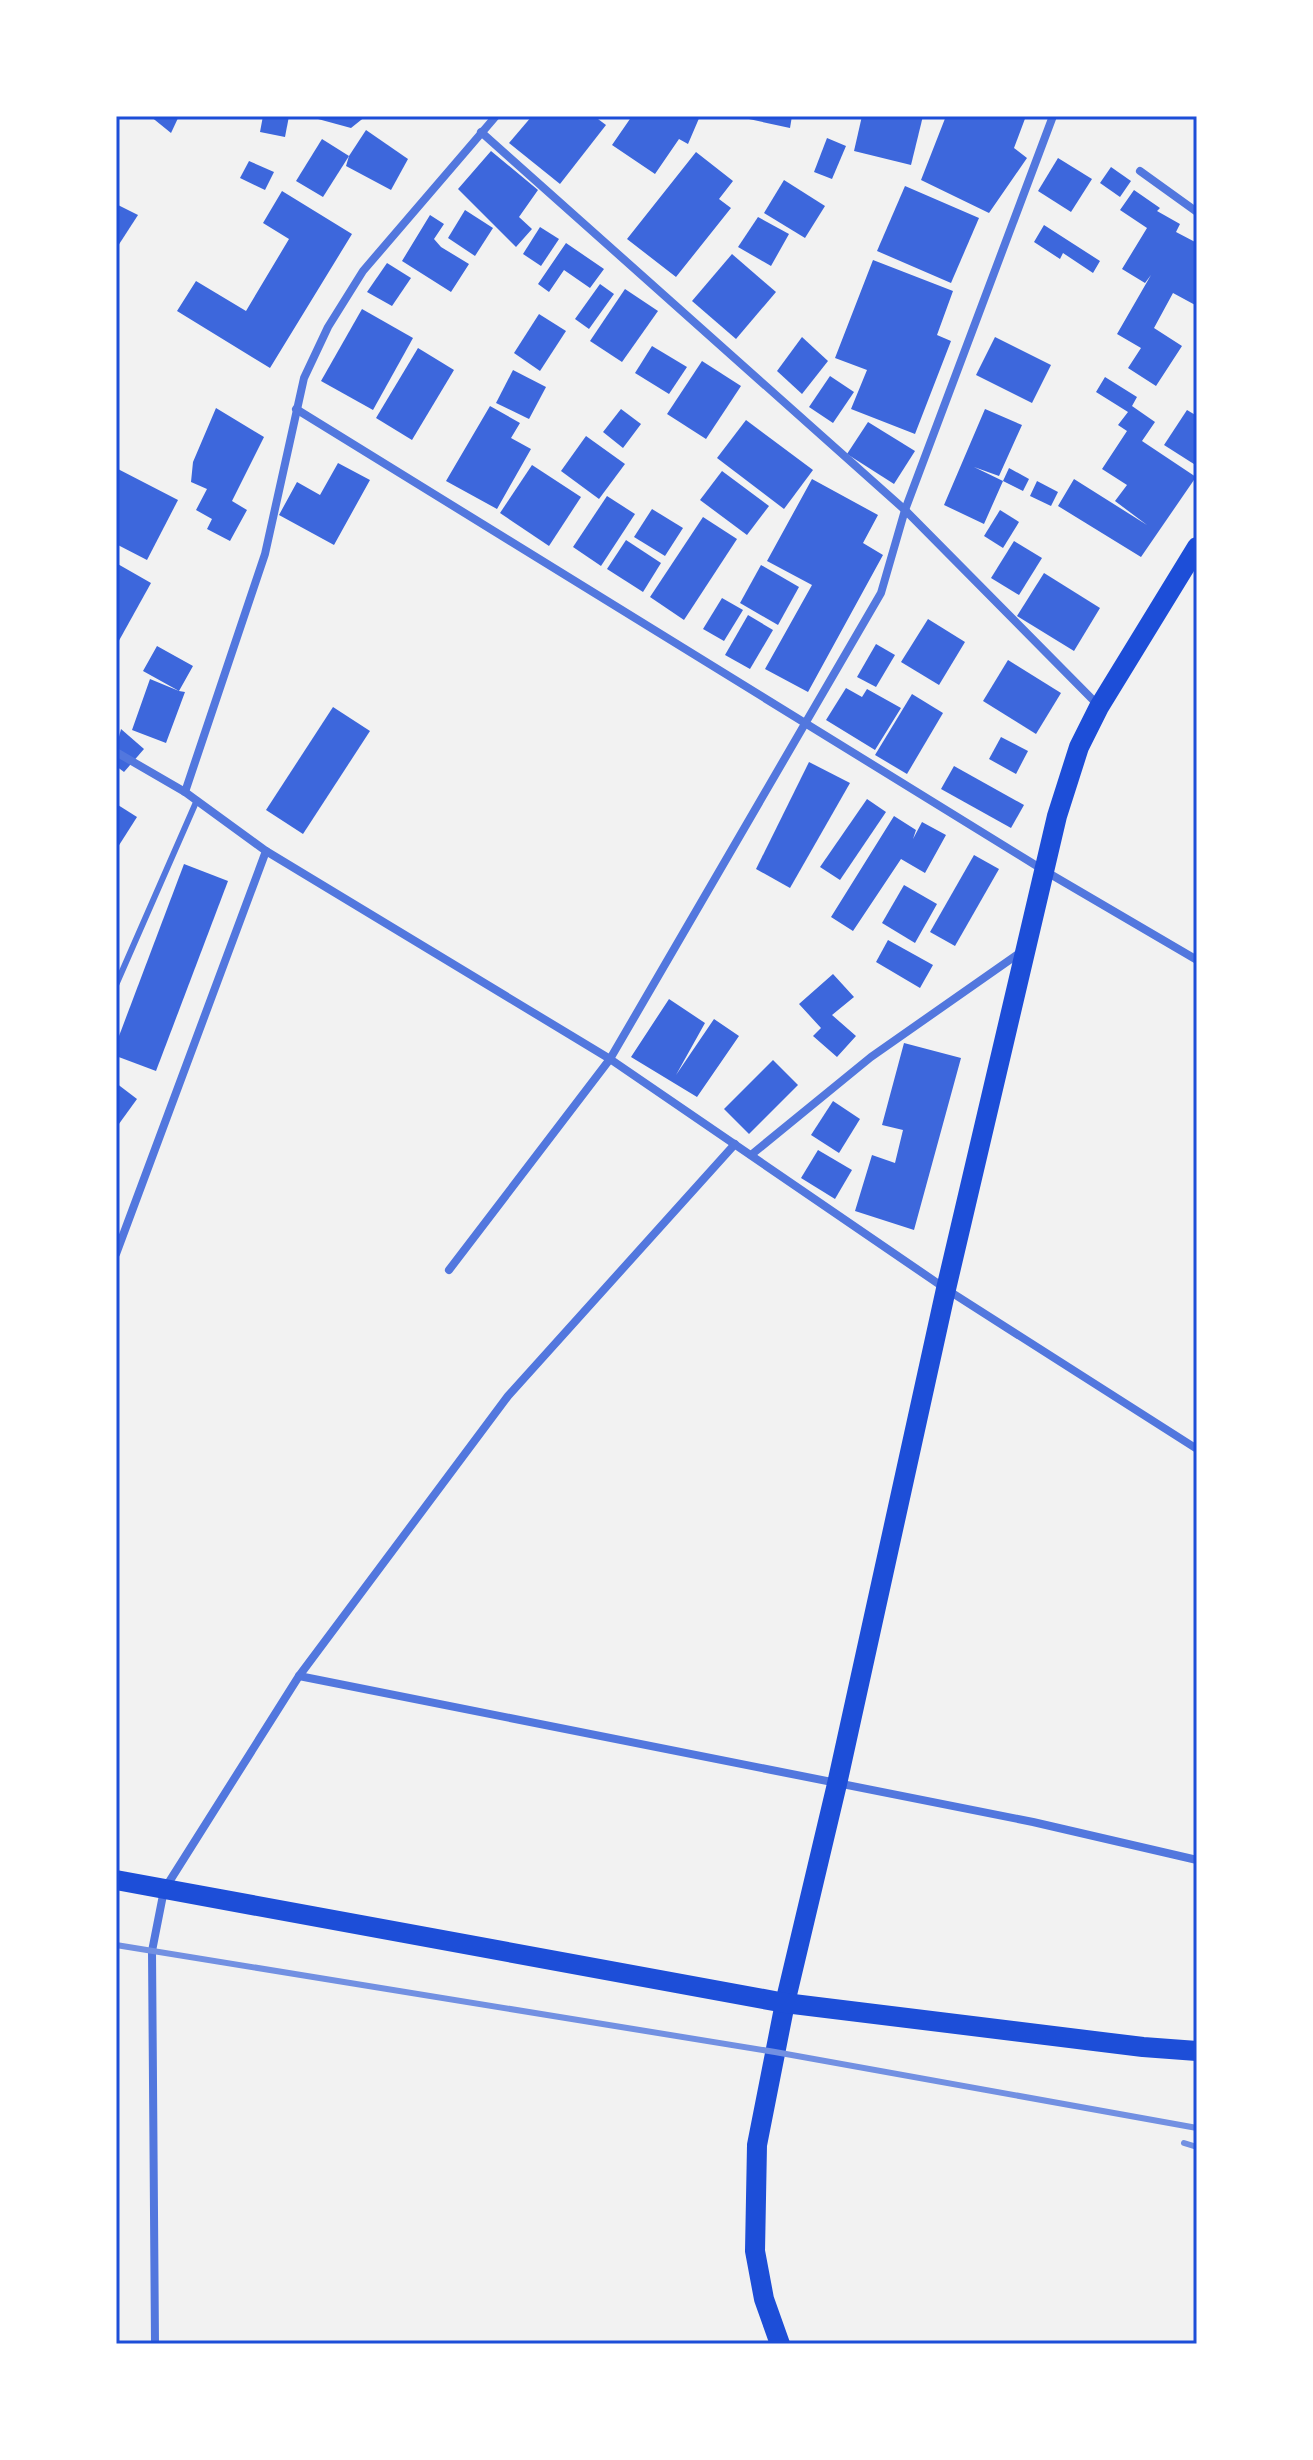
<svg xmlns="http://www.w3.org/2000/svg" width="1313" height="2460" font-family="Commissioner,sans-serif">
  <rect width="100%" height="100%" fill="#f2f2f2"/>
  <g fill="#3d67dc">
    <path d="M 150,116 L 179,116 L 171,133 Z"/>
    <path d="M 263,116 L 289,116 L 285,137 L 260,132 Z"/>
    <path d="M 307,116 L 366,116 L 351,128 Z"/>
    <path d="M 532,116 L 594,116 L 606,125 L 560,184 L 509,143 Z"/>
    <path d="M 632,116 L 700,116 L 688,144 L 679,139 L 655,174 L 612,145 Z"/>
    <path d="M 735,116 L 792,116 L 790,128 Z"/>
    <path d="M 862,116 L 923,116 L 911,165 L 854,151 Z"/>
    <path d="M 946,116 L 1026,116 L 1014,148 L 1027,158 L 989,213 L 921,180 Z"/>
    <path d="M 366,130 L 408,159 L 391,190 L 346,166 L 349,156 Z"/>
    <path d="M 827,138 L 846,146 L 832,179 L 814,172 Z"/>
    <path d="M 322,139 L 349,156 L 323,197 L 296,181 Z"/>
    <path d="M 491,151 L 538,190 L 519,217 L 532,229 L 516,247 L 458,189 Z"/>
    <path d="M 696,152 L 733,181 L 719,199 L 731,208 L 676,277 L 627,239 Z"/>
    <path d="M 1058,158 L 1092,179 L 1071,212 L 1038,191 Z"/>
    <path d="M 249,161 L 274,172 L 265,190 L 240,178 Z"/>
    <path d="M 1111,167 L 1131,181 L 1120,197 L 1100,183 Z"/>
    <path d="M 784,180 L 825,206 L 805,238 L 764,213 Z"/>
    <path d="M 905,186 L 979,218 L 951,283 L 877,251 Z"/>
    <path d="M 1134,190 L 1160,208 L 1157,211 L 1180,224 L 1176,232 L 1197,243 L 1197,306 L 1173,293 L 1154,328 L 1182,346 L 1156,386 L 1128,368 L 1141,348 L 1117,334 L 1151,275 L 1145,283 L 1122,269 L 1147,228 L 1120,210 Z"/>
    <path d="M 282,191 L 352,234 L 270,368 L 177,311 L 196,281 L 246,311 L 289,239 L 263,223 Z"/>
    <path d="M 116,204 L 138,215 L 116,249 Z"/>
    <path d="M 465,210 L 493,228 L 475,256 L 448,238 Z"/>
    <path d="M 430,215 L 444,224 L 434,239 L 441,247 L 469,264 L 451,292 L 402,261 Z"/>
    <path d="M 758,217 L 789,234 L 771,266 L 738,247 Z"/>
    <path d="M 1044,225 L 1100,261 L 1093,273 L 1063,253 L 1060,259 L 1034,242 Z"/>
    <path d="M 540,227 L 559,239 L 541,266 L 523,254 Z"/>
    <path d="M 566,243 L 604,269 L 590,288 L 564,270 L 549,292 L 538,284 Z"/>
    <path d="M 732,254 L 776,292 L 736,339 L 692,301 Z"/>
    <path d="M 873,260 L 953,291 L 937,335 L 951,341 L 915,434 L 851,409 L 867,370 L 835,358 Z"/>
    <path d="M 387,263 L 411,278 L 392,306 L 367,292 Z"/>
    <path d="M 600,284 L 614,294 L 589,329 L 575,319 Z"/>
    <path d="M 625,289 L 658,311 L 622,362 L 590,341 Z"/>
    <path d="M 362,309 L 413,338 L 373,410 L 321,381 Z"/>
    <path d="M 539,314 L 566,331 L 540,371 L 514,353 Z"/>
    <path d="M 802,337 L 828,361 L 802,394 L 777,371 Z"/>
    <path d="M 995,337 L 1051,365 L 1032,403 L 976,375 Z"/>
    <path d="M 652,346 L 687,367 L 669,394 L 635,373 Z"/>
    <path d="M 418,348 L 454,370 L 412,440 L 376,418 Z"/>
    <path d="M 702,361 L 741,386 L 706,439 L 667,414 Z"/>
    <path d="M 513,370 L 546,387 L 529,419 L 496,403 Z"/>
    <path d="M 830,376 L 854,392 L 833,423 L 809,407 Z"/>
    <path d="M 1105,377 L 1137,397 L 1132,406 L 1155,422 L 1142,441 L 1196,477 L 1141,557 L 1058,506 L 1074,479 L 1147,525 L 1115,501 L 1127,485 L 1102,469 L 1127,431 L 1118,425 L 1128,412 L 1096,392 Z"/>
    <path d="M 490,406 L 520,423 L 511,438 L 531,449 L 497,509 L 446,481 Z"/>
    <path d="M 216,408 L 264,437 L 232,501 L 247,510 L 230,541 L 207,529 L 212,519 L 196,510 L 207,489 L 191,482 L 193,462 Z"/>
    <path d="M 621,409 L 641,424 L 623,448 L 603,432 Z"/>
    <path d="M 985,409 L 1022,425 L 999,476 L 974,467 L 1003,481 L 984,524 L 944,505 Z"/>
    <path d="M 1187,410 L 1197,416 L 1197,466 L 1164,445 Z"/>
    <path d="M 746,420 L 813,470 L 784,509 L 717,458 Z"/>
    <path d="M 868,422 L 915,451 L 894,484 L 847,454 Z"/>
    <path d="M 586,436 L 625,464 L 599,499 L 561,471 Z"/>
    <path d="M 338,463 L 370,480 L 334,545 L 279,515 L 297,482 L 320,495 Z"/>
    <path d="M 532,465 L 581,497 L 549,546 L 500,513 Z"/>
    <path d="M 116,468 L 178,500 L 147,560 L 116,544 Z"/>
    <path d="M 1009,468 L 1029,479 L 1023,491 L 1003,481 Z"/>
    <path d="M 722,471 L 769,506 L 747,535 L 700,500 Z"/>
    <path d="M 812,479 L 878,515 L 863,543 L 883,555 L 808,692 L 765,669 L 812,585 L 767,561 Z"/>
    <path d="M 1037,481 L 1058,492 L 1051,506 L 1030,496 Z"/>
    <path d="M 607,496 L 635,514 L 601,566 L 573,547 Z"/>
    <path d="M 652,509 L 683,528 L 665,556 L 634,537 Z"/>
    <path d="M 1000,510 L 1019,522 L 1003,548 L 984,536 Z"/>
    <path d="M 703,517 L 737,539 L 684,620 L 650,597 Z"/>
    <path d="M 626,540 L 661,563 L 643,592 L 607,569 Z"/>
    <path d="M 1014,541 L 1042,558 L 1019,595 L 991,578 Z"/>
    <path d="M 116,563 L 151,583 L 116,646 Z"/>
    <path d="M 761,565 L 799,587 L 778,625 L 740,603 Z"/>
    <path d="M 1044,573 L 1100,608 L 1074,651 L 1017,616 Z"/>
    <path d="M 722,598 L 743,610 L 724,641 L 703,629 Z"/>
    <path d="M 748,615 L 773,630 L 750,669 L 725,655 Z"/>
    <path d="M 928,619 L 965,642 L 939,685 L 901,662 Z"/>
    <path d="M 876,644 L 895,655 L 876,687 L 857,677 Z"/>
    <path d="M 157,646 L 193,666 L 179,691 L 185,692 L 166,743 L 132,730 L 150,679 L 179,691 L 143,671 Z"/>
    <path d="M 1008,660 L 1061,693 L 1036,734 L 983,701 Z"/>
    <path d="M 846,688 L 862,697 L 867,689 L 901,708 L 875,750 L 826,720 Z"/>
    <path d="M 912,694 L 943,713 L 907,774 L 875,755 Z"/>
    <path d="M 333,707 L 370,731 L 303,834 L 266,810 Z"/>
    <path d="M 121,729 L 144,749 L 124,772 L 116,766 L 116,748 Z"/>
    <path d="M 1001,737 L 1028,751 L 1016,774 L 989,759 Z"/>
    <path d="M 809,762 L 850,783 L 790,888 L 756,869 Z"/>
    <path d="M 954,766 L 1024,805 L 1011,828 L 941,789 Z"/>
    <path d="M 867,799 L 886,812 L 840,880 L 820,867 Z"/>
    <path d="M 118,805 L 137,817 L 116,850 L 116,809 Z"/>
    <path d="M 894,816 L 916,830 L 913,839 L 922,822 L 946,835 L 925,873 L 901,859 L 853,931 L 831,917 Z"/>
    <path d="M 974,855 L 999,869 L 955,946 L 930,932 Z"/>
    <path d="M 184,864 L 228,881 L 156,1071 L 116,1056 L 116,1044 Z"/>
    <path d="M 904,885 L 937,904 L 915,943 L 882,923 Z"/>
    <path d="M 888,940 L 933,965 L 920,988 L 876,962 Z"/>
    <path d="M 833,974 L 854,997 L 832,1015 L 856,1036 L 837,1057 L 813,1036 L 821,1028 L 799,1004 Z"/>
    <path d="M 669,999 L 705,1023 L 676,1075 L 714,1019 L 739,1036 L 697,1097 L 631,1057 Z"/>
    <path d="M 904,1043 L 961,1058 L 914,1230 L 855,1211 L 872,1155 L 895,1163 L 903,1130 L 882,1125 Z"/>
    <path d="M 773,1060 L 798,1085 L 749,1134 L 724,1109 Z"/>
    <path d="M 116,1083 L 137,1099 L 116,1128 Z"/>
    <path d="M 833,1101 L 860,1119 L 839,1153 L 811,1135 Z"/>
    <path d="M 818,1150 L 852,1170 L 835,1199 L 801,1178 Z"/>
  </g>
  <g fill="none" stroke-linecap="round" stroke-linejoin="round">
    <path stroke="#5277de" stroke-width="6" d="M 116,985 L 197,800"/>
    <g stroke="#5277de" stroke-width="8">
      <path d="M 481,132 L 905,510 L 1099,706"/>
      <path d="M 1140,171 L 1197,212"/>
      <path d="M 296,409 L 1045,871 L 1197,960"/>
      <path d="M 116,752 L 185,792 L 266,851 L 610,1059 L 946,1289 L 1197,1449"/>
      <path d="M 185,792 L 265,554 L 304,378 L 328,327 L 363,271 L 496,116"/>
      <path d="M 751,1155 L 871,1057 L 1021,952"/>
      <path d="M 116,1254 L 266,851"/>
      <path d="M 449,1270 L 610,1059 L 881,593 L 905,510 L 1053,116"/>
      <path d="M 299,1676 L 1033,1822 L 1197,1860"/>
      <path d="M 155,2344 L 152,1951 L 164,1890 L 299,1676 L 508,1396 L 735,1144"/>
    </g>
    <path stroke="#1d4ed8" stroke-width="20" d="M 780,2344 L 764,2299 L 755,2251 L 757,2145 L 785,2003 L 837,1784 L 946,1289 L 1057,816 L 1079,747 L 1099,707 L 1197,547"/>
    <path stroke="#1d4ed8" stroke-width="20" d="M 116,1880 L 785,2003 L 1143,2047 L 1197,2051"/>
    <g stroke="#7290e2" stroke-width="6">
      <path d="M 116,1945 L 775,2052 L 1197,2128"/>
      <path d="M 1184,2143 L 1197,2147"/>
    </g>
  </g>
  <rect width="1313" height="2460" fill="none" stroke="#ffffff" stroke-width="236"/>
  <rect x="118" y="118" width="1077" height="2224" fill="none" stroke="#1d4ed8" stroke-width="3"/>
</svg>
